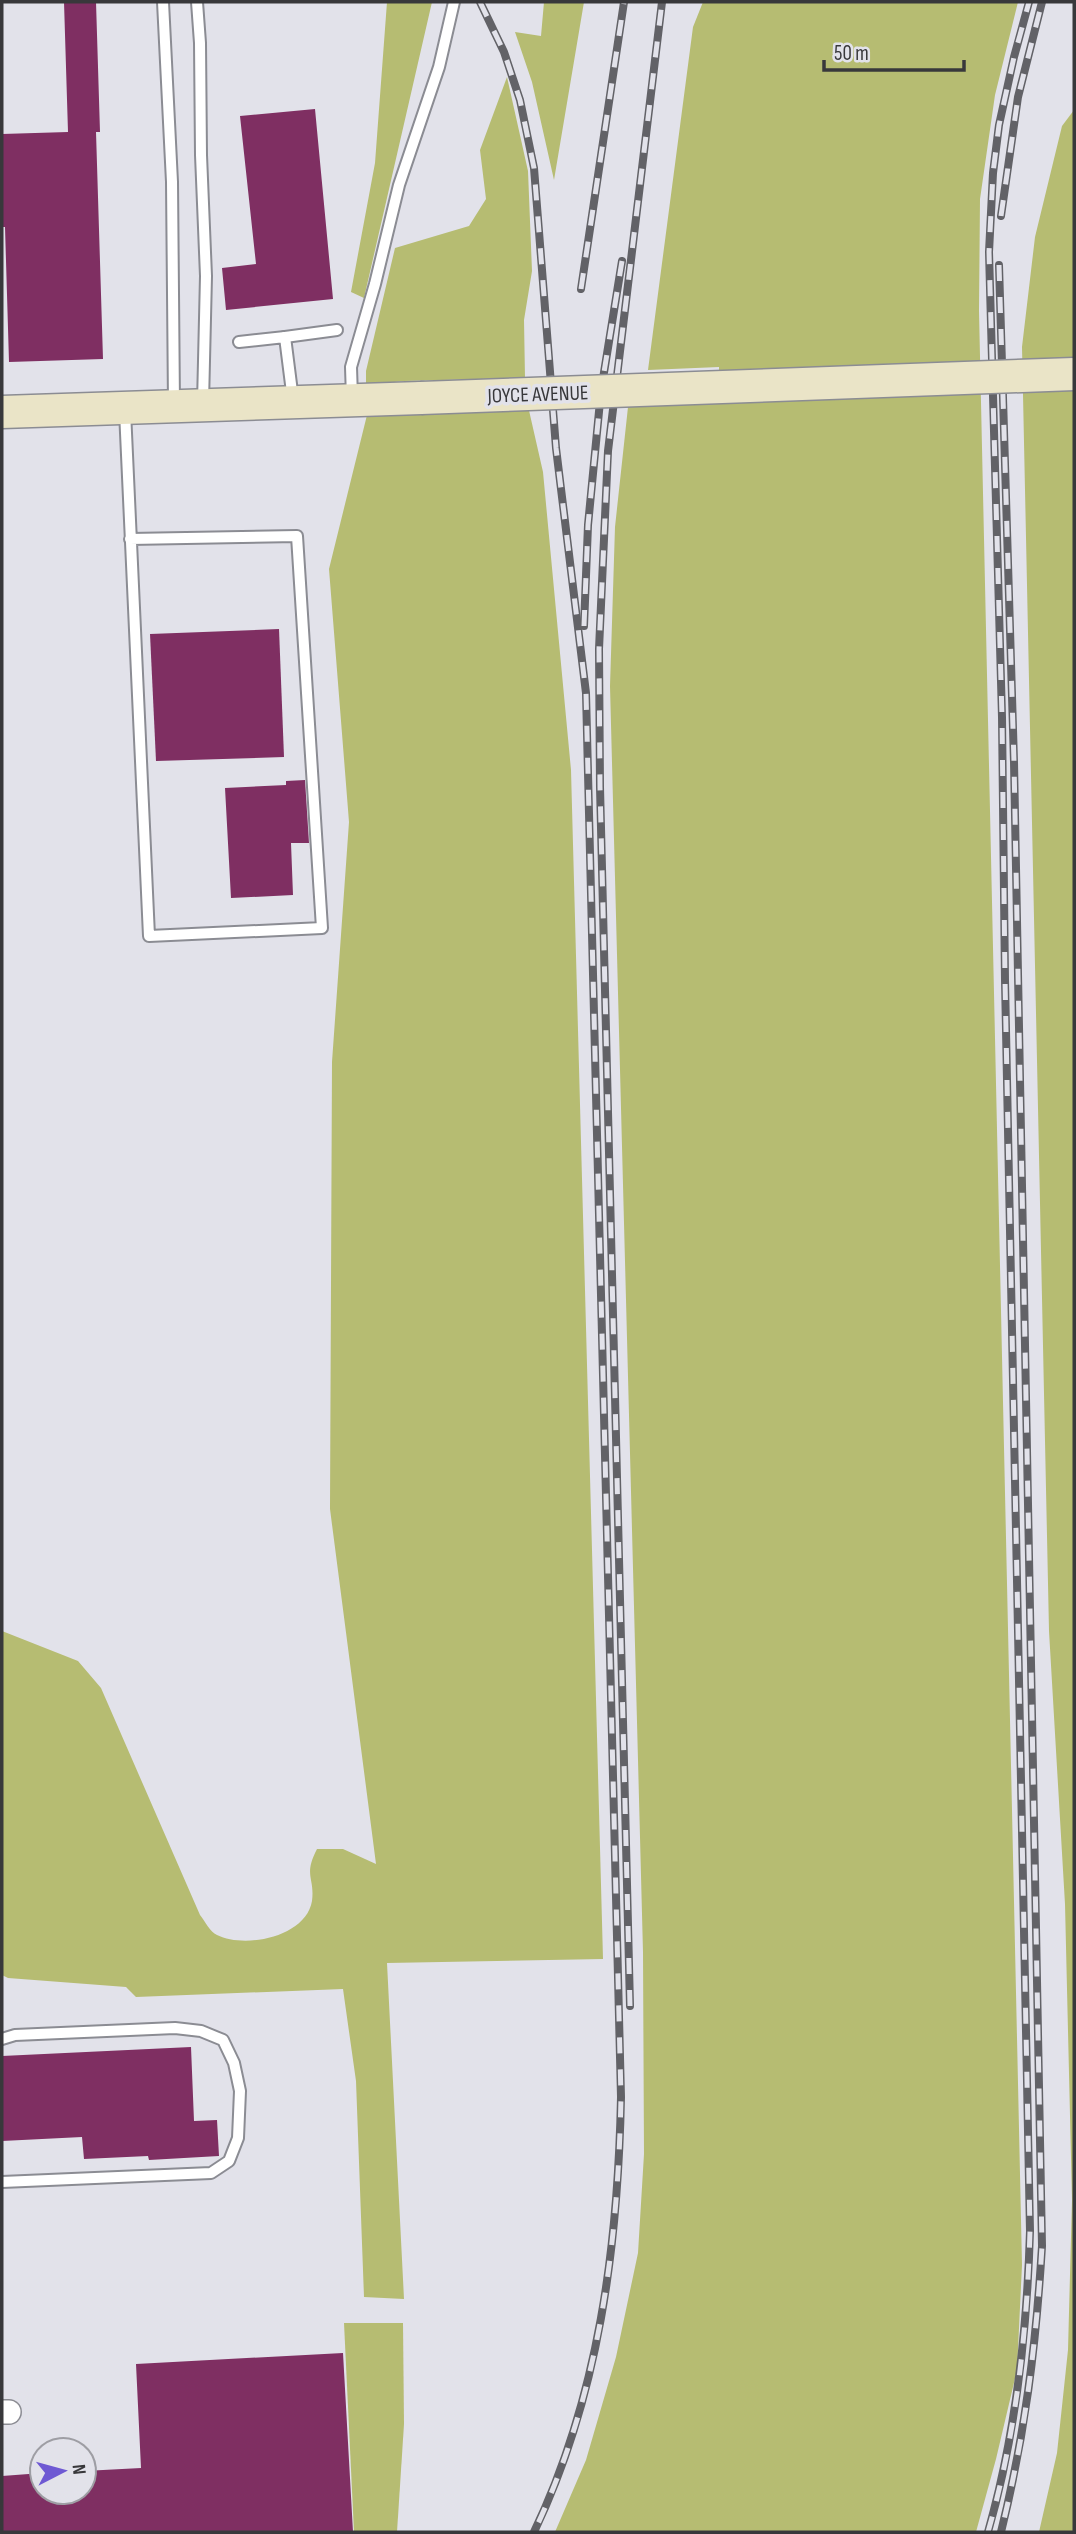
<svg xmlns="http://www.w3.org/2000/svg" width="1076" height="2534" font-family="'Sofia Sans Condensed',sans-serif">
  <rect width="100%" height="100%" fill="#e2e2ea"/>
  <g fill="#b6bc72">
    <path d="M 387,2 L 432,2 L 364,298 L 351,292 L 375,163 Z"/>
    <path d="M 544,2 L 584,2 L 554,180 L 532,82 L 515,32 L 541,36 Z"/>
    <path d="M 703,2 L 1018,2 L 995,95 L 980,199 L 979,311 L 1022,2265 L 1017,2370 L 996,2459 L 976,2532 L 555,2532 L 586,2460 L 616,2357 L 638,2253 L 644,2154 L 643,1952 L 610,686 L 615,527 L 628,407 L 719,403 L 719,367 L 648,370 L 693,27 Z"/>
    <path d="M 507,77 L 528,171 L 532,271 L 524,320 L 525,378 L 404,381 L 366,385 L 366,371 L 395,248 L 469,226 L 486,199 L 480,150 Z"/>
    <path d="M 1074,110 L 1074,2532 L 1039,2532 L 1057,2453 L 1068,2350 L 1072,2200 L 1065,1904 L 1049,1631 L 1022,347 L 1035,237 L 1062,126 Z"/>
    <path d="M 528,406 L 543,472 L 571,770 L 603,1959 L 387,1963 L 404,2299 L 364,2297 L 356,2081 L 343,1989 L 136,1997 L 126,1987 L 8,1978 L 2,1975 L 2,1631 L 78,1661 L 101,1688 L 200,1915 C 205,1921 210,1932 217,1935 C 245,1949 306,1937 312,1901 C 315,1877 303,1876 317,1849 L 343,1849 L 376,1864 L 330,1509 L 332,1062 L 349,822 L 329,569 L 367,415 L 418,415 Z"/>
    <path d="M 344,2323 L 403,2323 L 404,2424 L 397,2532 L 354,2532 Z"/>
  </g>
  <g fill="#7f2f62">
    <path d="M 64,2 L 96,2 L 100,132 L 96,132 L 103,359 L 9,362 L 5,227 L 2,227 L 2,134 L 68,132 Z"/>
    <path d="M 315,109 L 333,299 L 226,310 L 222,268 L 256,264 L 240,116 Z"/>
    <path d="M 279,629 L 284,757 L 156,761 L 150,634 Z"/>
    <path d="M 305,780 L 309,843 L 291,843 L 293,895 L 231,898 L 225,788 L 286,785 L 286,781 Z"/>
    <path d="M 191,2047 L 194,2121 L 217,2120 L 219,2156 L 149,2160 L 148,2156 L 84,2159 L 82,2137 L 2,2141 L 2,2056 Z"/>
    <path d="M 343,2353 L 353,2532 L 2,2532 L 2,2476 L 42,2473 L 42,2492 L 84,2492 L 84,2471 L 141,2468 L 136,2364 Z"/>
  </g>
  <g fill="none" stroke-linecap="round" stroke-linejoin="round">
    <g stroke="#8b8c93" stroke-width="14">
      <g id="lane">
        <path d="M 163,2 L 172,182 L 174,404"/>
        <path d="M 197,2 L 200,43 L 201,155 L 206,276 L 203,403"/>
        <path d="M 285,337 L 337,330"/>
        <path d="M 239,342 L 285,337 L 293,400"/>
        <path d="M 352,398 L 351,367 L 375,284 L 399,185 L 439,67 L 454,2"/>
        <path d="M 125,411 L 149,936 L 322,928 L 297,536 L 130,539"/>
        <path d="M 2,2039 L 15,2035 L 175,2028 L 201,2031 L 223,2040 L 234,2063 L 240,2091 L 238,2138 L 229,2161 L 211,2173 L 2,2182"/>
      </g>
    </g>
    <g stroke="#8b8c93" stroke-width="26">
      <path id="street" d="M 2,2412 L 9,2412"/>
    </g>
    <g stroke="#8b8c93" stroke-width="35">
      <path id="secondary" d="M 2,412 L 421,398"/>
    </g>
    <use href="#lane" stroke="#fff" stroke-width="10"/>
    <use href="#street" stroke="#fff" stroke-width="23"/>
    <use href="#secondary" stroke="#eae4c7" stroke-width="32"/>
    <g stroke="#626267" stroke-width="8">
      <g id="rail">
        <path d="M 480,2 L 504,52 L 520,100 L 534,168 L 556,448 L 586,693 L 621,2097 C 618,2246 599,2396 534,2532"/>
        <path d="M 1001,216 L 1018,97 L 1042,2"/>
        <path d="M 999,265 L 1014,762 L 1042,2246 C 1036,2346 1025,2435 1001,2532"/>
        <path d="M 581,289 L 624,2"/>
        <path d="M 584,626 L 588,525 L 601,391 L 622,261"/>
        <path d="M 630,2006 L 600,787 L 599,649 L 608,451 L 662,2"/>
        <path d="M 988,2532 C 1016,2434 1027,2333 1030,2231 L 1005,980 L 1002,717 L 989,252 L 993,173 L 999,125 L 1014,57 L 1029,2"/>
      </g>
    </g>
    <use href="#rail" stroke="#e2e2ea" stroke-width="5" stroke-dasharray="16" stroke-linecap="butt"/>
    <g stroke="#8b8c93" stroke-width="35" stroke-linecap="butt">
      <path id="secondary-bridge" d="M 421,398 L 1074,374"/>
    </g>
    <use href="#secondary-bridge" stroke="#eae4c7" stroke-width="32"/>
  </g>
  <g text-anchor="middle" stroke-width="7" stroke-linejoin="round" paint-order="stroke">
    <g font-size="21" fill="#38383b" stroke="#e2e2ea">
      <text transform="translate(538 394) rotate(-2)" y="7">JOYCE AVENUE</text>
    </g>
  </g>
  <rect width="1076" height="2534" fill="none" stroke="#38383b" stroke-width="7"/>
  <g transform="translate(63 2471) rotate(84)"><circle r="33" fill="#e2e2ea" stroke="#9e9ea4" stroke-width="2"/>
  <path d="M0-5L12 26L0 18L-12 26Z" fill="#6e59d3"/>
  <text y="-10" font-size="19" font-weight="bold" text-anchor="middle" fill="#38383b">N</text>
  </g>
  <path d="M824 60v10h140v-10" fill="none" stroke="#38383b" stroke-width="3.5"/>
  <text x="834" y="60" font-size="21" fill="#38383b" stroke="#e2e2ea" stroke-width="5" paint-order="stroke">50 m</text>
</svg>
